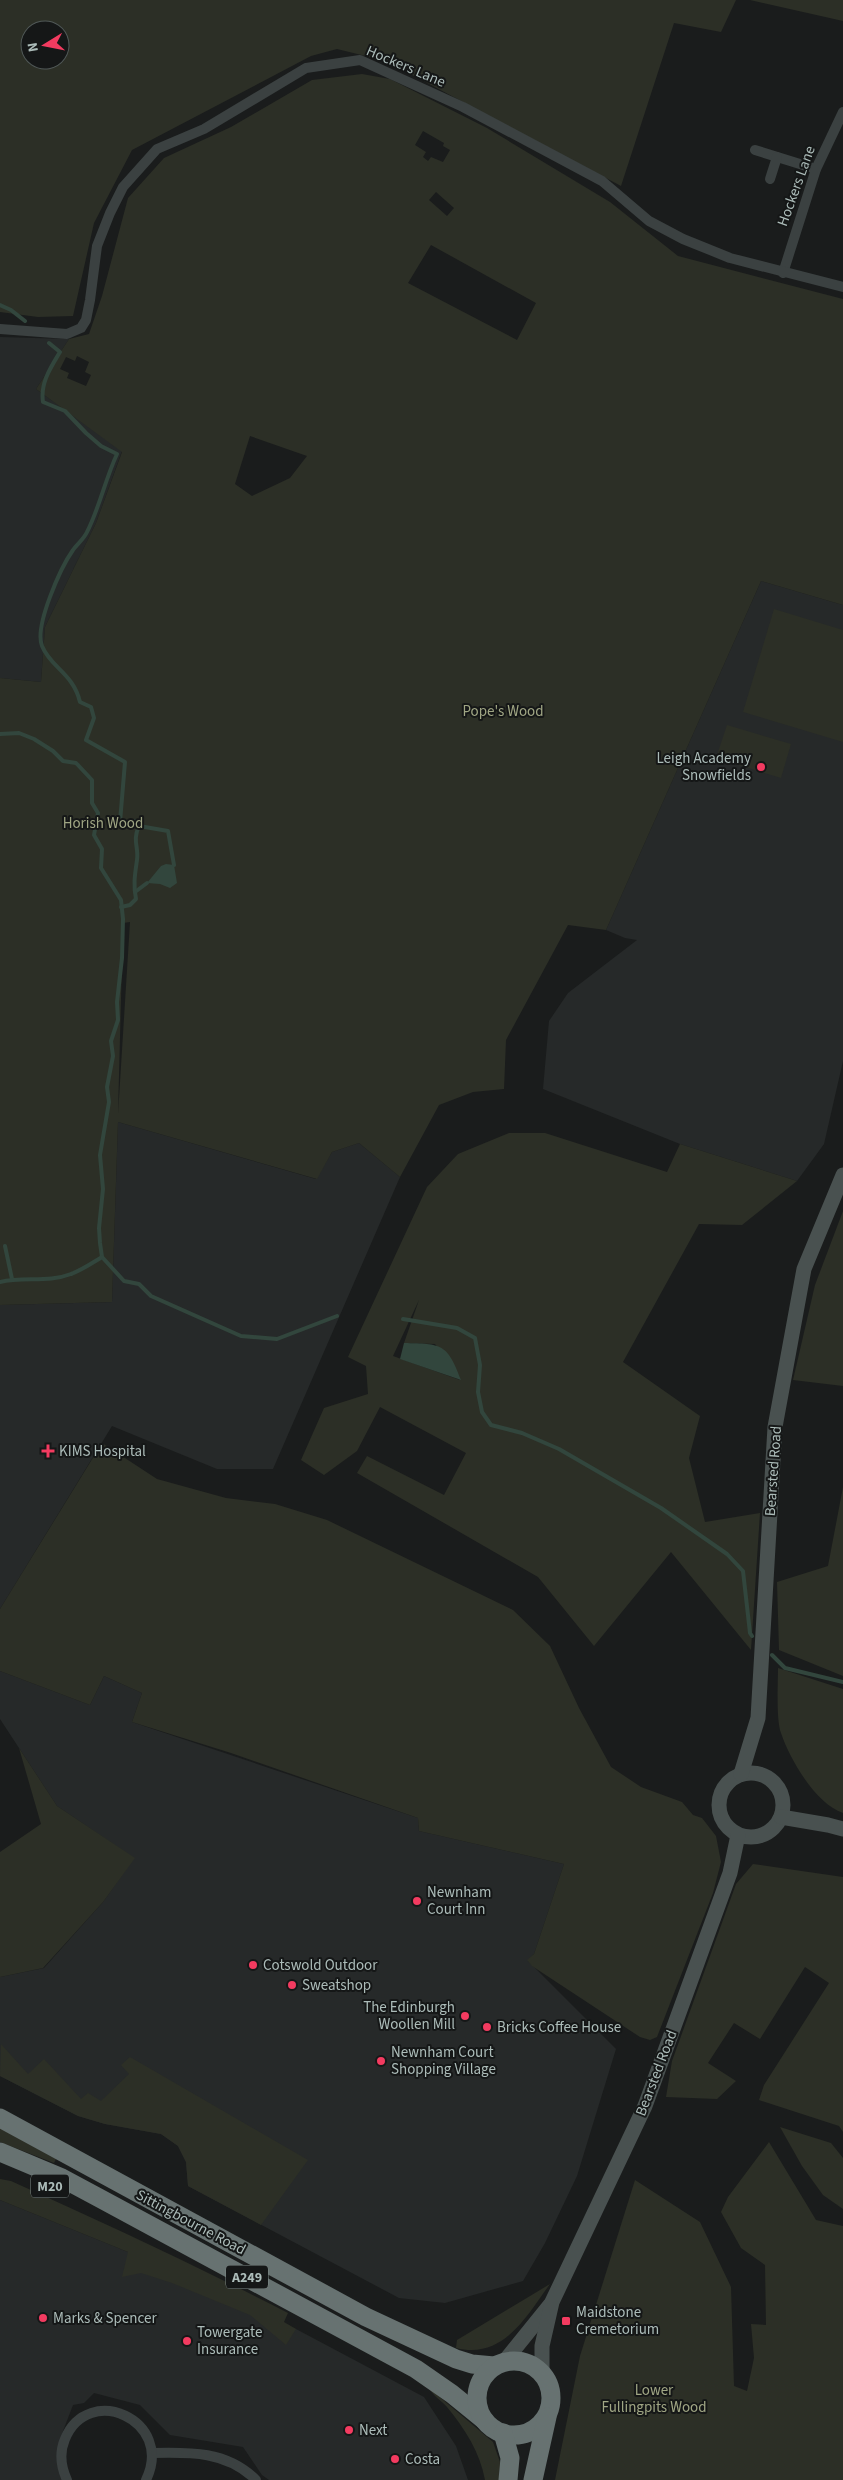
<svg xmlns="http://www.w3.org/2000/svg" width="843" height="2480" font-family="'Source Sans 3',sans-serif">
  <rect width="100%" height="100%" fill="#1a1c1c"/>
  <g fill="#262929">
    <path d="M 0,337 L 69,339 L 36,389 L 122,451 L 96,523 L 45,627 L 41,682 L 0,678 Z"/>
    <path d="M 761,581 L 843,605 L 843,1061 L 824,1144 L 797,1181 L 680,1144 L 543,1089 L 549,1021 L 568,993 L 637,940 L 625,938 L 606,930 Z"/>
    <path d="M 118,1122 L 316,1179 L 332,1152 L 359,1143 L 400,1177 L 273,1469 L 217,1469 L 112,1426 L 0,1609 L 0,1305 L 112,1302 Z"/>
    <path d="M 0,1671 L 90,1705 L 104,1676 L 142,1693 L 132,1722 L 418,1818 L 419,1831 L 564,1864 L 534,1954 L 528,1961 L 616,2049 L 577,2176 L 545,2243 L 523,2281 L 445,2303 L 399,2298 L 188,2186 L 186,2162 L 178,2146 L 161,2134 L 105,2124 L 78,2116 L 0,2076 L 0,1977 L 44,1968 L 103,1902 L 134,1858 L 57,1806 L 0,1719 Z"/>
    <path d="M 0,2200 L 128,2252 L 296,2329 L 424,2397 L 456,2446 L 468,2480 L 269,2480 L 262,2475 L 243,2447 L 170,2435 L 140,2405 L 94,2393 L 84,2403 L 73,2405 L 63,2431 L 59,2448 L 64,2480 L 0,2480 Z"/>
  </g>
  <g fill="#2c2f26" fill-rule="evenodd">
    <path d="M 0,0 L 736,0 L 721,32 L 674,23 L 621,186 L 386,61 L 337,49 L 311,56 L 132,150 L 94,223 L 73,316 L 38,317 L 0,312 ZM 30,30 L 60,30 L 60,60 L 30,60 Z"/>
    <path d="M 750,0 L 843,0 L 843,21 Z"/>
    <path d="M 362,74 L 390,79 L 487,128 L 610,202 L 678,256 L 843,299 L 843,605 L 761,581 L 606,930 L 568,925 L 506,1040 L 504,1089 L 473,1092 L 439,1105 L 400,1177 L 359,1143 L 332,1152 L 317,1179 L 118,1122 L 112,1302 L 0,1305 L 0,678 L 41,682 L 45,627 L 96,523 L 122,452 L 36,389 L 69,339 L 89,334 L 102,296 L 128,198 L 164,158 L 231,127 L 312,80 ZM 423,131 L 444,143 L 443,146 L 450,150 L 443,162 L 431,157 L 428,161 L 423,157 L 426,152 L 415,145 ZM 436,192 L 454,208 L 447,216 L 429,200 ZM 431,245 L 536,303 L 517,340 L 408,283 ZM 77,356 L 89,362 L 85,372 L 91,375 L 86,386 L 67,378 L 69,373 L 60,369 L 66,357 L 75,361 ZM 250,436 L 307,456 L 290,478 L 252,496 L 235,484 ZM 130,922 L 118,1114 L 123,923 Z"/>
    <path d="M 774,609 L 843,630 L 843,742 L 743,712 Z"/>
    <path d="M 727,725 L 791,744 L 781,778 L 716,758 Z"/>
    <path d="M 509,1133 L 545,1133 L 667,1172 L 680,1144 L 797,1181 L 742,1225 L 699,1224 L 623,1362 L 700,1416 L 689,1458 L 705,1522 L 760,1513 L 751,1650 L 671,1552 L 594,1646 L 538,1577 L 357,1473 L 367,1456 L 444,1495 L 466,1453 L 380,1407 L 357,1451 L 324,1475 L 301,1460 L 324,1408 L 368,1394 L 366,1366 L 348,1357 L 427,1187 L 458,1154 ZM 419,1300 L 404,1343 L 435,1344 L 460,1380 L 393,1356 Z"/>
    <path d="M 843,1211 L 843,1386 L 793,1380 L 815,1285 Z"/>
    <path d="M 102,1443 L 157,1479 L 226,1498 L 275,1504 L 327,1520 L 513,1610 L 550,1646 L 579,1708 L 611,1767 L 641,1787 L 682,1802 L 693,1815 L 702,1818 L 716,1836 L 721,1862 L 713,1893 L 657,2037 L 650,2040 L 640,2037 L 532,1966 L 527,1960 L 534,1954 L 564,1864 L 419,1831 L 418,1818 L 231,1753 L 132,1722 L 142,1693 L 104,1676 L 90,1705 L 0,1671 L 0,1609 Z"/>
    <path d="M 843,1487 L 843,1676 L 779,1650 L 777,1582 L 828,1566 Z"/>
    <path d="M 778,1668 L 843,1689 L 843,1813 C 816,1804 790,1760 781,1733 C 776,1720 778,1685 778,1668 Z"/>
    <path d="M 19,1748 L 57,1806 L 135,1858 L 103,1902 L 43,1968 L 0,1977 L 0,1852 L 41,1824 Z"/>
    <path d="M 753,1864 L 843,1877 L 843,2132 L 839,2126 L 759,2100 L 764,2085 L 829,1983 L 805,1967 L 760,2039 L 734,2023 L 708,2063 L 736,2081 L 717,2099 L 666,2097 L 672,2061 L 736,1884 Z"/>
    <path d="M 1,2044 L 28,2074 L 44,2059 L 81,2099 L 88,2093 L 101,2101 L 129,2074 L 121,2065 L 130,2057 L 308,2160 L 261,2225 L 188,2186 L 186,2162 L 178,2146 L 161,2134 L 105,2124 L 78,2116 L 0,2076 Z"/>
    <path d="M 780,2127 L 831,2143 L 843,2158 L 843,2209 L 823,2195 L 802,2166 Z"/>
    <path d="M 0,2128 L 56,2159 L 54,2163 L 0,2142 Z"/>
    <path d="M 769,2142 L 816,2220 L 843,2226 L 843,2480 L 555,2480 L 580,2356 L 635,2180 L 700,2222 L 731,2287 L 734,2386 L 747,2391 L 754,2358 L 751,2324 L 766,2325 L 765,2265 L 741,2248 L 721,2212 L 728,2197 Z"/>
    <path d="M 0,2179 L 11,2181 C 104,2223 197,2266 288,2313 L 284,2322 L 296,2329 L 286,2345 L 250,2315 L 172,2283 L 141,2273 L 122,2277 L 128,2252 L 0,2200 Z"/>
    <path d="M 550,2284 C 526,2317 503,2360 456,2348 L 457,2340 Z"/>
    <path d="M 429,2388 L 493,2442 L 500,2462 L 499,2480 L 485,2480 C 480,2452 465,2429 447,2407 C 442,2401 432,2395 429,2388 Z"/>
  </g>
  <g fill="#32463d">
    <path d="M 166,864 L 174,865 L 177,883 L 170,888 L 160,884 L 147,883 L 161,866 Z"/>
    <path d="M 404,1343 C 442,1344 447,1343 461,1380 L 400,1359 Z"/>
  </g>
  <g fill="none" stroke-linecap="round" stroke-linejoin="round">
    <g stroke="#32463d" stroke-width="4">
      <path d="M 0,305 L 11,310 L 25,321"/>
      <path d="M 49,343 L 60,352 C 51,367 40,383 43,402 L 65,411 L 86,433 L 101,446 L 117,454 C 105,480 99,509 87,532 C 84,539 77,544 73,550 C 61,567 34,626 42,646 C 51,668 73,673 80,702 L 91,707 L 94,718 L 86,740 L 125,762 L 120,822 L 123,826 L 131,821 L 137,821 L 139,826 L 168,831 L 174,865"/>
      <path d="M 0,734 L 19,733 L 34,739 L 53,751 L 63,761 L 76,763 L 92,780 L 92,803 L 98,813 L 94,835 L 102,849 L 101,868 L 121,900 L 123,919 L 122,958 L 117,1002 L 118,1020 L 111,1041 L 113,1056 L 107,1087 L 109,1102 L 100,1155 L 103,1189 L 99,1228 L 100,1243 L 102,1257 L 124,1281 L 139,1284 L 151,1296 L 241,1336 L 277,1339 L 337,1316"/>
      <path d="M 135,892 L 147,883"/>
      <path d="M 121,907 L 130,905 L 136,899 C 133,885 135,874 137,860 C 139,847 132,841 139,826"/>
      <path d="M 5,1246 L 12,1279"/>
      <path d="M 0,1282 C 23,1276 48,1283 71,1274 C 82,1270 92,1263 102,1257"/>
      <path d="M 403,1319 L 457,1328 L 475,1338 L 480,1365 L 478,1392 L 482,1412 L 491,1425 L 522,1433 L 559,1449 L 661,1508 L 727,1554 L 743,1571 L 750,1633 L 752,1636"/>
      <path d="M 772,1655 L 785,1668 L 843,1682"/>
    </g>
    <g stroke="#3b4141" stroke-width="10">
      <path d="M 755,150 L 816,169"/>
      <path d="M 770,179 L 777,157"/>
      <path d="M 783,273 L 816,169 L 843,112"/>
      <path d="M 0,329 L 67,334 L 81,328 L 86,320 L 90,300 L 97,246 L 110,213 L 123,187 L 157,149 L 204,129 L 306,68 L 360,60 L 463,107 L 602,181 L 649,221 L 683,239 L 730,258 L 843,287"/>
      <path d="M 152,2453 C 190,2452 227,2451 256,2480"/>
      <path d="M 67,2480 C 61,2467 59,2453 65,2439 C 88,2382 175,2420 146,2480"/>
    </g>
    <g stroke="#495150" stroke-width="15">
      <circle cx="751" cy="1805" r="32"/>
      <path d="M 741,1774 L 758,1718 L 775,1427 L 804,1269 L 843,1175"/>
      <path d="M 781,1817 L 828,1825 L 843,1829"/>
      <path d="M 504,2362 L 550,2305"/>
      <path d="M 542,2373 L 542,2346 L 552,2302 L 645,2106 L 730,1873 L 738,1835"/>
    </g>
    <g stroke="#677271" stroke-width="19">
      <path d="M 0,2118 L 366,2317 L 456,2359 L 472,2364 L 494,2366"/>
      <path d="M 0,2152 L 62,2178 L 103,2200 L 416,2369 L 452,2394 L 484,2420"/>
      <circle cx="514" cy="2398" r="37"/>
      <path d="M 503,2433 L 510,2458 L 508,2480"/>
      <path d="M 533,2480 L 547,2417"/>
    </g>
  </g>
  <g fill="#f33b60" stroke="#151717" stroke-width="2">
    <circle cx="761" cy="767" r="5"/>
    <path d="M45.5 1443.5h5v5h5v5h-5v5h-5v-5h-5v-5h5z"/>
    <circle cx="417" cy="1901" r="5"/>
    <circle cx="253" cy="1965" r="5"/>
    <circle cx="292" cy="1985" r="5"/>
    <circle cx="465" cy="2016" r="5"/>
    <circle cx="487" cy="2027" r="5"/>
    <circle cx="381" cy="2061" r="5"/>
    <circle cx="43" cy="2318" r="5"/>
    <rect x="561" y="2316" width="10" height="10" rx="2.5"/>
    <circle cx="187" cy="2341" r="5"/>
    <circle cx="349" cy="2430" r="5"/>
    <circle cx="395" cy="2459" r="5"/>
  </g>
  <g text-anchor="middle" stroke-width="4" stroke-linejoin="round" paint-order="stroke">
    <g fill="#151717" stroke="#7f8a88" stroke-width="1">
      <rect x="31" y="2174.5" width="38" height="23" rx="4"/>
      <rect x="226" y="2265.5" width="42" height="23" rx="4"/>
    </g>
    <g font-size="14" font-weight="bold" fill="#acbcb9">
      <text x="50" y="2191">M20</text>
      <text x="247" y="2282">A249</text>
    </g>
    <g font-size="15" fill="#acbcb9" stroke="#151717">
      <text transform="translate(406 66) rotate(23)" y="5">Hockers Lane</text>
      <text transform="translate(796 186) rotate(-70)" y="5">Hockers Lane</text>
      <text transform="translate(773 1471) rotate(-86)" y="5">Bearsted Road</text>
      <text transform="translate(656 2073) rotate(-69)" y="5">Bearsted Road</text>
      <text transform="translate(191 2222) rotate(28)" y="5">Sittingbourne Road</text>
    </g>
    <g font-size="15" fill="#a0a684" stroke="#151717">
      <text x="503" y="716">Pope's Wood</text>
      <text x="103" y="828">Horish Wood</text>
      <text x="654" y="2395">Lower<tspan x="654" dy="17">Fullingpits Wood</tspan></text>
    </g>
    <g font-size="15" fill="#acbcb9" stroke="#151717" text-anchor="start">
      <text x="751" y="763" text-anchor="end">Leigh Academy<tspan x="751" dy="17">Snowfields</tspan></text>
      <text x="59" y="1456">KIMS Hospital</text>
      <text x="427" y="1897">Newnham<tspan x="427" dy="17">Court Inn</tspan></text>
      <text x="263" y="1970">Cotswold Outdoor</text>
      <text x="302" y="1990">Sweatshop</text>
      <text x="455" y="2012" text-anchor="end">The Edinburgh<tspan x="455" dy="17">Woollen Mill</tspan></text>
      <text x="497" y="2032">Bricks Coffee House</text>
      <text x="391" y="2057">Newnham Court<tspan x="391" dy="17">Shopping Village</tspan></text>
      <text x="576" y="2317">Maidstone<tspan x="576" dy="17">Cremetorium</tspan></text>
      <text x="53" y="2323">Marks &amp; Spencer</text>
      <text x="197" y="2337">Towergate<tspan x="197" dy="17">Insurance</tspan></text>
      <text x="359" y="2435">Next</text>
      <text x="405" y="2464">Costa</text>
    </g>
  </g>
  <g transform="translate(45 45) rotate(260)"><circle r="24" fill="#151717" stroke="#515958"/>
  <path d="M0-4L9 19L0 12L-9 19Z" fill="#f33b60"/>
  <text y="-8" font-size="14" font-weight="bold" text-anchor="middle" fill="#acbcb9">N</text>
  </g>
</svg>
